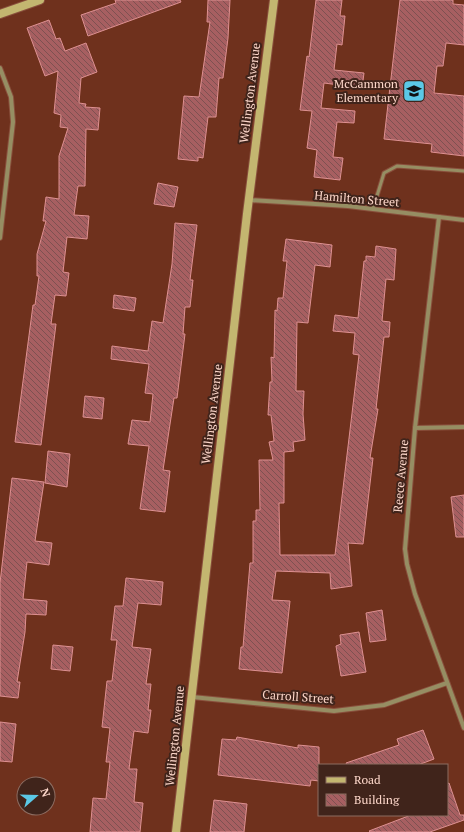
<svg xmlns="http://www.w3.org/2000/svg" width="464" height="832" font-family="'PT Serif',serif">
  <defs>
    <pattern id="building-back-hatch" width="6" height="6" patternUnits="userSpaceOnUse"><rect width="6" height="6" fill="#a75f61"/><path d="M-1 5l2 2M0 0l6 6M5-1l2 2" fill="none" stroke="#7e5151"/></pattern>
  </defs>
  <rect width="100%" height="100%" fill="#6f311d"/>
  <g fill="url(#building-back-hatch)" stroke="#de9192">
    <path d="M 115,0 L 180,0 L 181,2 L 88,36 L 81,15 L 116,3 Z"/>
    <path d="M 208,0 L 230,0 L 228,38 L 223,78 L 219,78 L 216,117 L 208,117 L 203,158 L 198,157 L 198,161 L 178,159 L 184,96 L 199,97 L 210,22 L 207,22 Z"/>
    <path d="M 316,0 L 342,0 L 340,16 L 345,16 L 342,45 L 337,44 L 334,70 L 364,73 L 362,88 L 324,83 L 321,108 L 355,111 L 354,123 L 337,122 L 333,157 L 343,158 L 340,180 L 314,177 L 317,150 L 307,148 L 312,111 L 300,110 L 307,56 L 309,57 Z"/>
    <path d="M 400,0 L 453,0 L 453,4 L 464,5 L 464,45 L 446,43 L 443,66 L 437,66 L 434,93 L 464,96 L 464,156 L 431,152 L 432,144 L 384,139 Z"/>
    <path d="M 49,20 L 56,39 L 60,38 L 65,51 L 86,43 L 97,72 L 81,78 L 79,103 L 86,104 L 85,107 L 100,108 L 98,130 L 86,129 L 85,186 L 78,186 L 74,215 L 89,216 L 87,239 L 67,237 L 63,272 L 69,273 L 66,296 L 55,295 L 51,324 L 56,324 L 41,445 L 15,442 L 33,305 L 35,305 L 39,276 L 37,276 L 37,254 L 46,221 L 43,221 L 46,197 L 59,199 L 59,156 L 68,128 L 60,127 L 61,115 L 54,113 L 58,71 L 45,76 L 27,28 Z"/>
    <path d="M 158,183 L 178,187 L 174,207 L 154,204 Z"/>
    <path d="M 175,223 L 197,225 L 190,280 L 193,280 L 190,307 L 185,307 L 183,334 L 185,334 L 177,398 L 174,398 L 163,470 L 170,471 L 165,512 L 140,509 L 149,446 L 128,444 L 132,420 L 150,422 L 153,394 L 145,393 L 149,364 L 111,359 L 112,346 L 148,351 L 152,321 L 163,323 L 172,264 Z"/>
    <path d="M 286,239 L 332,245 L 330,267 L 315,265 L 308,323 L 297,322 L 296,391 L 304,391 L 303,414 L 305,440 L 293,442 L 294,451 L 284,452 L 284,503 L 279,503 L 280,555 L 335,555 L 359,355 L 353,354 L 355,333 L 333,331 L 335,315 L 358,318 L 364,261 L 366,261 L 366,256 L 375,257 L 376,246 L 396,249 L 394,280 L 386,279 L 382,321 L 390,322 L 389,337 L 384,337 L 376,409 L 378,409 L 370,458 L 373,458 L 363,544 L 348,543 L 352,586 L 331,589 L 330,573 L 276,571 L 272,600 L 290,601 L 282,673 L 239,669 L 241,647 L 243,647 L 250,563 L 253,563 L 253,521 L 256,521 L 256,510 L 260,510 L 259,460 L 273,460 L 269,442 L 274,441 L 271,415 L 268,415 L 270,382 L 272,382 L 271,357 L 274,358 L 275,310 L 277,311 L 278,298 L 283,298 L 287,261 L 283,261 Z"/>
    <path d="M 114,295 L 136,298 L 134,311 L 113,308 Z"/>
    <path d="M 85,396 L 104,398 L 102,419 L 83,417 Z"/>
    <path d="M 48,451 L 70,454 L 67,487 L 45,483 Z"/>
    <path d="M 12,478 L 44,482 L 35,541 L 52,543 L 49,565 L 27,562 L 23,599 L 47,601 L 46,615 L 26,614 L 25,632 L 17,682 L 20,682 L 18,698 L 0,696 L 0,583 Z"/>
    <path d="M 464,495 L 464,537 L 456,537 L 451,497 Z"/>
    <path d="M 126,578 L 163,582 L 161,605 L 138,603 L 132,647 L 151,649 L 146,684 L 151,684 L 148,710 L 151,710 L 148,733 L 134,731 L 129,769 L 137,769 L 134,802 L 143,803 L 140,832 L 90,832 L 93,798 L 106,799 L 110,762 L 106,762 L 110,728 L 102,727 L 107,681 L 112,681 L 117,640 L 111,640 L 115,606 L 123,606 Z"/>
    <path d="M 382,610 L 386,640 L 370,642 L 366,613 Z"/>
    <path d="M 359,632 L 366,672 L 341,676 L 336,646 L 341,644 L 340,635 Z"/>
    <path d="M 53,645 L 73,647 L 70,671 L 51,669 Z"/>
    <path d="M 0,722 L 16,724 L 12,762 L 0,761 Z"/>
    <path d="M 423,730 L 434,759 L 418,765 L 347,765 L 346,763 L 399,745 L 397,739 Z"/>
    <path d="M 237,737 L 298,748 L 298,745 L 319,747 L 319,781 L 311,780 L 310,786 L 218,775 L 222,739 L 236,740 Z"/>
    <path d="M 449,783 L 460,815 L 464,815 L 464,820 L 430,832 L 370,832 L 369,831 L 411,815 L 447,815 L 447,784 Z"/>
    <path d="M 214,800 L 247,804 L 244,832 L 210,832 Z"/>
  </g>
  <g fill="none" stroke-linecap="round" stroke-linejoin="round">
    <g stroke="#894f3c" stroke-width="5">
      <path id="lane" d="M 373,209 L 384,173 L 397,166 L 464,171"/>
    </g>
    <g stroke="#894f3c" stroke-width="6">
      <g id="street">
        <path d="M 0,68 L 11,97 L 13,122 L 0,238"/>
        <path d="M 249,200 L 348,206 L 464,220"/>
        <path d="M 439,217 L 415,428 L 405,549 L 407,564 L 415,594 L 464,728"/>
        <path d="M 415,428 L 464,427"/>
        <path d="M 192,697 L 334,711 L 384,705 L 447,683"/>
      </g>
    </g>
    <g stroke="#894f3c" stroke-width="10">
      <g id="secondary">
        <path d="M 0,14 L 40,0"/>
        <path d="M 176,832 L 247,214 L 274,0"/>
      </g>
    </g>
    <use href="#lane" stroke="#968e63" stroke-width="3"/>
    <use href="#street" stroke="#968e63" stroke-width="4"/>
    <use href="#secondary" stroke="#c3b670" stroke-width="8"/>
  </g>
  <defs>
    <g id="school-square" transform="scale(1.15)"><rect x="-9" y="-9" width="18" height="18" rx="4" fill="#5bc8e6" stroke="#40241b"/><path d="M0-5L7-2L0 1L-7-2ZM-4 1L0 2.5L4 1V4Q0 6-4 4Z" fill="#111"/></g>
  </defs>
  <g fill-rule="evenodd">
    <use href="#school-square" x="414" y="91"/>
  </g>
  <g text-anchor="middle" stroke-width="4" stroke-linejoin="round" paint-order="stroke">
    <g font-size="12" fill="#fdd7ca" stroke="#40241b" text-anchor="end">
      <text x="398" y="88">McCammon<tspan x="398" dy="14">Elementary</tspan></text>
    </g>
    <g font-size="12" fill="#fdd7ca" stroke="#40241b">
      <text transform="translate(250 93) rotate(-83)" y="4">Wellington Avenue</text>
      <text transform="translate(357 199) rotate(5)" y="4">Hamilton Street</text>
      <text transform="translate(212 414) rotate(-83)" y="4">Wellington Avenue</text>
      <text transform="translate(401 476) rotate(-85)" y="4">Reece Avenue</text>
      <text transform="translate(298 697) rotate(4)" y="4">Carroll Street</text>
      <text transform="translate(175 736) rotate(-84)" y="4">Wellington Avenue</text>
    </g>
  </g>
  <rect x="318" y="764" width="130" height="52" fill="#40241b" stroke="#8c6c61"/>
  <rect x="326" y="777" width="20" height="6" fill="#c3b670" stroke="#8c6c61"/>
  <text x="354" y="784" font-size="12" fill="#fdd7ca">Road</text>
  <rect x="326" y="794" width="20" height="12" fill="url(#building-back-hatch)" stroke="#8c6c61"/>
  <text x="354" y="804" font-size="12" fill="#fdd7ca">Building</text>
  <g transform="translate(36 796) rotate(70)"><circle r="19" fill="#40241b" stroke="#8c6c61"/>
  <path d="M0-3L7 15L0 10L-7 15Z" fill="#5bc8e6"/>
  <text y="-6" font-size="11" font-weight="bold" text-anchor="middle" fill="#fdd7ca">N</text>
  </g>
</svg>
